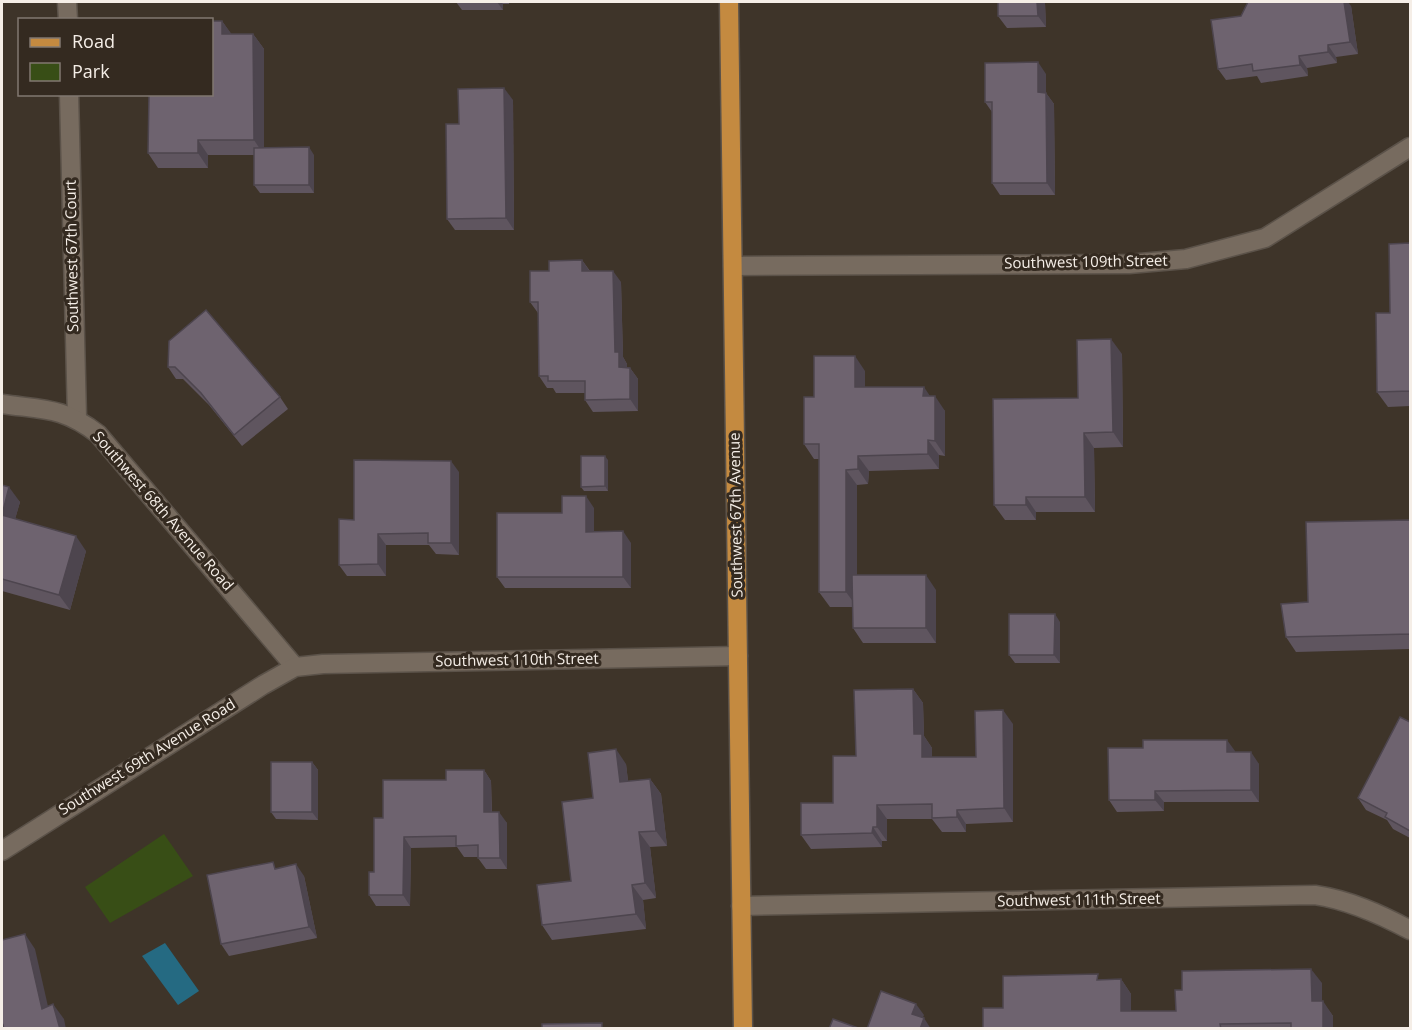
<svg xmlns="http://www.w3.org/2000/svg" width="1412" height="1030" font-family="'Open Sans',sans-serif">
  <rect width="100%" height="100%" fill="#3e3429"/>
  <path fill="#384e16" d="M 164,834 L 193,876 L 110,923 L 85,887 Z"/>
  <path fill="#256a82" d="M 165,943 L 199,991 L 178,1005 L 142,956 Z"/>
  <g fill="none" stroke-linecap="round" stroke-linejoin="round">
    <g stroke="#5b5249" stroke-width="21">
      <g id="minor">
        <path d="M 67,2 L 68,20"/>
        <path d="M 69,94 L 77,418"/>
        <path d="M 733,266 L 1129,264 L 1186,259 L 1265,238 L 1410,147"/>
        <path d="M 2,404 C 44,410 63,407 98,434 L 295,667"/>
        <path d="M 2,851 L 263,685 L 295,667 L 323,664 L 738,656"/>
        <path d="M 741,906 L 1315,895 C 1349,900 1380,914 1410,930"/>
      </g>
    </g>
    <g stroke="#5b5249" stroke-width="21">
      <path id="major" d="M 729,2 L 743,1028"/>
    </g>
    <use href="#minor" stroke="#776b5f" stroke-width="18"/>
    <use href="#major" stroke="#c48a40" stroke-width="18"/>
  </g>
  <g fill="#5f555f">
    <path d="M 456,2 L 509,2 L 509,4 L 503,4 L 503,10 L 462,10 Z"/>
    <path d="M 998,2 L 1062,2 L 1045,3 L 1046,27 L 1007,28 L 998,16 Z"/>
    <path d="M 1351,6 L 1358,54 L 1336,57 L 1337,63 L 1307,68 L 1308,76 L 1261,83 L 1257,76 L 1226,80 L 1218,69 Z"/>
    <path d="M 222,21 L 231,34 L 253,34 L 264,49 L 264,148 L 314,155 L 314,193 L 260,193 L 254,185 L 254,155 L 208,155 L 208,168 L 158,168 L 148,153 Z"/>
    <path d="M 1046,74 L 1046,93 L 1054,104 L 1055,195 L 1000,195 L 992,183 L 992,112 L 985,102 Z"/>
    <path d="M 513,100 L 514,230 L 455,230 L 447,219 L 459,124 Z"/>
    <path d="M 1410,243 L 1410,406 L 1388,407 L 1377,392 L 1390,313 Z"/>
    <path d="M 582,260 L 590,271 L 621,282 L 623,357 L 627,364 L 627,367 L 630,368 L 638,379 L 638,411 L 593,412 L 585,400 L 585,393 L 556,393 L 553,388 L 547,388 L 539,376 L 538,313 L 530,302 L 549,271 Z"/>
    <path d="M 169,341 L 280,397 L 288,409 L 242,446 L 209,405 L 183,379 L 176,379 L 168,367 Z"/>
    <path d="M 1122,354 L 1123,447 L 1094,448 L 1095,512 L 1036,512 L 1036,520 L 1005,520 L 994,505 L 1078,398 Z"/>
    <path d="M 865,371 L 865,387 L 930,396 L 945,411 L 945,456 L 939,455 L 939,469 L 869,471 L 868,484 L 857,485 L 857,575 L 936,590 L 936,643 L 863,643 L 853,628 L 852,607 L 830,607 L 819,592 L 819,459 L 814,459 L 804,444 L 814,397 Z"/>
    <path d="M 608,460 L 608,491 L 584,491 L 581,487 Z"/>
    <path d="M 459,472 L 459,555 L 436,554 L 429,545 L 386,545 L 386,576 L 347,576 L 339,565 L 354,520 Z"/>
    <path d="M 2,485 L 20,502 L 15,519 L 86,551 L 70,610 L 2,591 Z"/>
    <path d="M 594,508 L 594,532 L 631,543 L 631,588 L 505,588 L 497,577 L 562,513 Z"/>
    <path d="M 1410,520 L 1410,649 L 1296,652 L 1286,637 L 1308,602 Z"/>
    <path d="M 1060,622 L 1060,663 L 1015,663 L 1009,655 Z"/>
    <path d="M 913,689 L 923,703 L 924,736 L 932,748 L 932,757 L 976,757 L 1013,724 L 1013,822 L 966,824 L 966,832 L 942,832 L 932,819 L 887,819 L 887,841 L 882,841 L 882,847 L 811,849 L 801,835 L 833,803 L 856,756 Z"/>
    <path d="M 1410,722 L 1410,838 L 1393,829 L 1387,820 L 1366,810 L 1358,798 Z"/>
    <path d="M 1235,751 L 1235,752 L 1259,764 L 1259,802 L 1164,802 L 1164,811 L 1117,812 L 1109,800 Z"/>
    <path d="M 312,762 L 318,770 L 318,820 L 276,819 L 271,812 Z"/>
    <path d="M 626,764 L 628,781 L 650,779 L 661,794 L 667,846 L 650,847 L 656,898 L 643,900 L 646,929 L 552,940 L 542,925 L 571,881 L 593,798 Z"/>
    <path d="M 484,770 L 491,781 L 492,812 L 507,823 L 507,869 L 486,869 L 478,858 L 478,857 L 464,857 L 457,847 L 411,848 L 410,906 L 376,906 L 369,895 L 374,872 L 383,818 L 446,780 Z"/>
    <path d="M 278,868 L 304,876 L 317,938 L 229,956 L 221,944 Z"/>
    <path d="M 1121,979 L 1131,994 L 1131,1011 L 1176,1011 L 1322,983 L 1322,1001 L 1333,1016 L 1333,1029 L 983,1029 L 1003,1008 L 1101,980 Z"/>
  </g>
  <g fill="#4d454e">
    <path d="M 497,2 L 501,2 L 503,4 L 503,10 Z"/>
    <path d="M 1037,2 L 1045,2 L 1045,3 L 1046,27 L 1038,16 Z"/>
    <path d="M 1344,2 L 1348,2 L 1351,6 L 1358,54 L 1350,42 Z"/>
    <path d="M 222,21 L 233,36 L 222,34 Z"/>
    <path d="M 253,34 L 264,49 L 264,155 L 254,140 Z"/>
    <path d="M 1328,45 L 1336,57 L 1337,63 L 1328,52 Z"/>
    <path d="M 1299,56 L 1307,68 L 1308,76 L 1300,65 Z"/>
    <path d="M 1038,62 L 1046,74 L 1046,104 L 1038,92 Z"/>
    <path d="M 504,88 L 513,100 L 514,230 L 506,218 Z"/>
    <path d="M 1046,93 L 1054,104 L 1055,195 L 1047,183 Z"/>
    <path d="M 198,140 L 208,155 L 208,168 L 198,153 Z"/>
    <path d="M 309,147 L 314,155 L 314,193 L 309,185 Z"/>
    <path d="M 582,260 L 590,272 L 582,271 Z"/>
    <path d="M 613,271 L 621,282 L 623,357 L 627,364 L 627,379 L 619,367 L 615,352 Z"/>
    <path d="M 1111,339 L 1122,354 L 1123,447 L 1113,432 Z"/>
    <path d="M 855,356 L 865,371 L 865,402 L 855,387 Z"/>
    <path d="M 630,368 L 638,379 L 638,411 L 630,399 Z"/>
    <path d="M 924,387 L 934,402 L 923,396 Z"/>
    <path d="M 935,396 L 945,411 L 945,456 L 935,441 Z"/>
    <path d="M 1084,433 L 1094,448 L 1095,512 L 1085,497 Z"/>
    <path d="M 928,440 L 939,455 L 939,469 L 928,454 Z"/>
    <path d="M 605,456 L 608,460 L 608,491 L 605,486 Z"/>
    <path d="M 858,456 L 869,471 L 868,484 L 858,469 Z"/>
    <path d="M 451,461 L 459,472 L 459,555 L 451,543 Z"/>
    <path d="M 846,470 L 857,485 L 857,607 L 846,592 Z"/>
    <path d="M 9,487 L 20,502 L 12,530 L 2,515 Z"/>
    <path d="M 586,496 L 594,508 L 594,543 L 586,532 Z"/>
    <path d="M 1026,497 L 1036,512 L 1036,520 L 1026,505 Z"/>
    <path d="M 623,531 L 631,543 L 631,588 L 623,577 Z"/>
    <path d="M 378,534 L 386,545 L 386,576 L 378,564 Z"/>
    <path d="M 76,536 L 86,551 L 70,610 L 59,595 Z"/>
    <path d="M 926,575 L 936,590 L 936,643 L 926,628 Z"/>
    <path d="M 1055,614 L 1060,622 L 1060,663 L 1054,655 Z"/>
    <path d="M 913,689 L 923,703 L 924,736 L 932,748 L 932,771 L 922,757 L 914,734 Z"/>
    <path d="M 1003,710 L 1013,724 L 1013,822 L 1004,808 Z"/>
    <path d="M 1227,740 L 1235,751 L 1236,764 L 1227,752 Z"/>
    <path d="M 616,749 L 626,764 L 630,797 L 620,782 Z"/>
    <path d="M 1251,752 L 1259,764 L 1259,802 L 1251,790 Z"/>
    <path d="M 312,762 L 318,770 L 318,820 L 312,812 Z"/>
    <path d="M 484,770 L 491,781 L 492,823 L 484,812 Z"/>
    <path d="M 650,779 L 661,794 L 667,846 L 656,831 Z"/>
    <path d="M 1155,791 L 1164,802 L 1164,811 L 1155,800 Z"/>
    <path d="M 877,805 L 887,819 L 887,841 L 877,827 Z"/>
    <path d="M 957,810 L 966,824 L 966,832 L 957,817 Z"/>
    <path d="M 499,812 L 507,823 L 507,869 L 500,858 Z"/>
    <path d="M 873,827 L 882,841 L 882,847 L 872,833 Z"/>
    <path d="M 639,832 L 650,847 L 656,898 L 645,883 Z"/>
    <path d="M 404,837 L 411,848 L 410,906 L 403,895 Z"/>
    <path d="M 296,864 L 304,876 L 317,938 L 309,927 Z"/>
    <path d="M 632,885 L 643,900 L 646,929 L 636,914 Z"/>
    <path d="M 25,934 L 35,949 L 52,1024 L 42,1009 Z"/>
    <path d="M 1311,969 L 1322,983 L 1322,1016 L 1312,1001 Z"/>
    <path d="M 1121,979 L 1131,994 L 1131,1026 L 1121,1011 Z"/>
    <path d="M 1323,1001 L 1333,1016 L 1333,1029 L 1323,1029 Z"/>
    <path d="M 53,1004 L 64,1019 L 66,1029 L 60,1029 Z"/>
    <path d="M 916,1004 L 924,1015 L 920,1025 L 912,1014 Z"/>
    <path d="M 924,1018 L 931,1029 L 920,1029 Z"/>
  </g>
  <g fill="#6e636f" stroke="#4d454e" stroke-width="1.5">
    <path d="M 998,2 L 1037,2 L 1038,16 L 998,16 Z"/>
    <path d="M 1248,2 L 1344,2 L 1350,42 L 1328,45 L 1328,52 L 1299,56 L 1300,65 L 1253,71 L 1252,64 L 1218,69 L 1211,20 L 1241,16 Z"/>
    <path d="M 212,21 L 222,21 L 222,34 L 253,34 L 254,140 L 198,140 L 198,153 L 148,153 L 149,94 L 212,94 Z"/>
    <path d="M 1038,62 L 1038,92 L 1046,93 L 1047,183 L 992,183 L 992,102 L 985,102 L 985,63 Z"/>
    <path d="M 504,88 L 506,218 L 447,219 L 446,124 L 459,124 L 458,89 Z"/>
    <path d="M 309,147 L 309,185 L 254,185 L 254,148 Z"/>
    <path d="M 1410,243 L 1410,391 L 1377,392 L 1376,313 L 1390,313 L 1389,244 Z"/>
    <path d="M 582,260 L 582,271 L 613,271 L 615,352 L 619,352 L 619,367 L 630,368 L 630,399 L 585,400 L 585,381 L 548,381 L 548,376 L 539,376 L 538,302 L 530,302 L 530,271 L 549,271 L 549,261 Z"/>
    <path d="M 206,310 L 280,397 L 234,435 L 201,393 L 175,367 L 168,367 L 169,341 Z"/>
    <path d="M 1111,339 L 1113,432 L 1084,433 L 1085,497 L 1026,497 L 1026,505 L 994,505 L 993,399 L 1078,398 L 1077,340 Z"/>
    <path d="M 814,356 L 855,356 L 855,387 L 924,387 L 923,396 L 935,396 L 935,441 L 928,440 L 928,454 L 858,456 L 858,469 L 846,470 L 846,592 L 819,592 L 819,444 L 804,444 L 804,397 L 814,397 Z"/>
    <path d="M 581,456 L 605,456 L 605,486 L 581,487 Z"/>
    <path d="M 354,460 L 451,461 L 451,543 L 428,543 L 428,533 L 378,534 L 378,564 L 339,565 L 339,519 L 354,520 Z"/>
    <path d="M 2,485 L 9,487 L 2,515 Z"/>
    <path d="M 562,496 L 586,496 L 586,532 L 623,531 L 623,577 L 497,577 L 497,513 L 562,513 Z"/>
    <path d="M 2,515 L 76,536 L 59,595 L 2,579 Z"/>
    <path d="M 1410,520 L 1410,634 L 1286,637 L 1281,604 L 1308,602 L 1306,522 Z"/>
    <path d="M 852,575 L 926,575 L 926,628 L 853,628 Z"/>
    <path d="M 1009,614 L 1055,614 L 1054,655 L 1009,655 Z"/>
    <path d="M 913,689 L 914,734 L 922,734 L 922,757 L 976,757 L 975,711 L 1003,710 L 1004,808 L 957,810 L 957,817 L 932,818 L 932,804 L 877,805 L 877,827 L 873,827 L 872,833 L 801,835 L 801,803 L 833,803 L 833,756 L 856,756 L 854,690 Z"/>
    <path d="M 1400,717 L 1410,722 L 1410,831 L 1385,817 L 1387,813 L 1358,798 Z"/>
    <path d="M 1143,740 L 1227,740 L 1227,752 L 1251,752 L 1251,790 L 1155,791 L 1155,800 L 1109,800 L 1108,748 L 1143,748 Z"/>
    <path d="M 616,749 L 620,782 L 650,779 L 656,831 L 639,832 L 645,883 L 632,885 L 636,914 L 542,925 L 537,885 L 571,881 L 562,802 L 593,798 L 588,753 Z"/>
    <rect x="271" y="762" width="41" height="50"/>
    <path d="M 446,770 L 484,770 L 484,812 L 499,812 L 500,858 L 478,858 L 478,845 L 456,846 L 456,836 L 404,837 L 403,895 L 369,895 L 369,872 L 374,872 L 374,818 L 383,818 L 383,780 L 446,780 Z"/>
    <path d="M 273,862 L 275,869 L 296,864 L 309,927 L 221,944 L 207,875 Z"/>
    <path d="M 25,934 L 42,1009 L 53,1004 L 60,1029 L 4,1029 L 3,1025 L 2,1026 L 2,940 Z"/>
    <path d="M 1311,969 L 1312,1001 L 1323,1001 L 1323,1029 L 1291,1029 L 1291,1023 L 1220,1024 L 1221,1029 L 983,1029 L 983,1008 L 1003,1008 L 1003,976 L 1098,974 L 1097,980 L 1121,979 L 1121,1011 L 1176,1011 L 1175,990 L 1182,990 L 1182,971 Z"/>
    <path d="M 881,991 L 916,1004 L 912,1014 L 924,1018 L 920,1029 L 867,1029 Z"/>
    <path d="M 833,1019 L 861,1029 L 829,1029 Z"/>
    <path d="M 602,1023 L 602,1029 L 542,1029 L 542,1024 Z"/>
  </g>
  <g text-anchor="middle" stroke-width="6" stroke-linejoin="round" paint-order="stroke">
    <g font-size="15" fill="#f5eee7" stroke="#342a20">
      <text transform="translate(72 256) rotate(-91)" y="5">Southwest 67th Court</text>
      <text transform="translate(1086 262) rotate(-1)" y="5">Southwest 109th Street</text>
      <text transform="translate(163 511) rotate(49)" y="5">Southwest 68th Avenue Road</text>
      <text transform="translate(736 515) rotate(-91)" y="5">Southwest 67th Avenue</text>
      <text transform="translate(517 660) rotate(-1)" y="5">Southwest 110th Street</text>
      <text transform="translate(147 757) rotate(-32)" y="5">Southwest 69th Avenue Road</text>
      <text transform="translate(1079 900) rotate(-1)" y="5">Southwest 111th Street</text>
    </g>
  </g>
  <rect width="1412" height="1030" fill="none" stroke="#f5eee7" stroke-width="6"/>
  <rect x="18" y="18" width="195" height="78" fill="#342a20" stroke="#817870" stroke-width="1.5"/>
  <rect x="30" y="38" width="30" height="9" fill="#c48a40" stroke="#817870" stroke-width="1.5"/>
  <text x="72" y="48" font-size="18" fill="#f5eee7">Road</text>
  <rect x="30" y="63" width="30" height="18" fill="#384e16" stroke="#817870" stroke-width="1.5"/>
  <text x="72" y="78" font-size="18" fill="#f5eee7">Park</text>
</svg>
